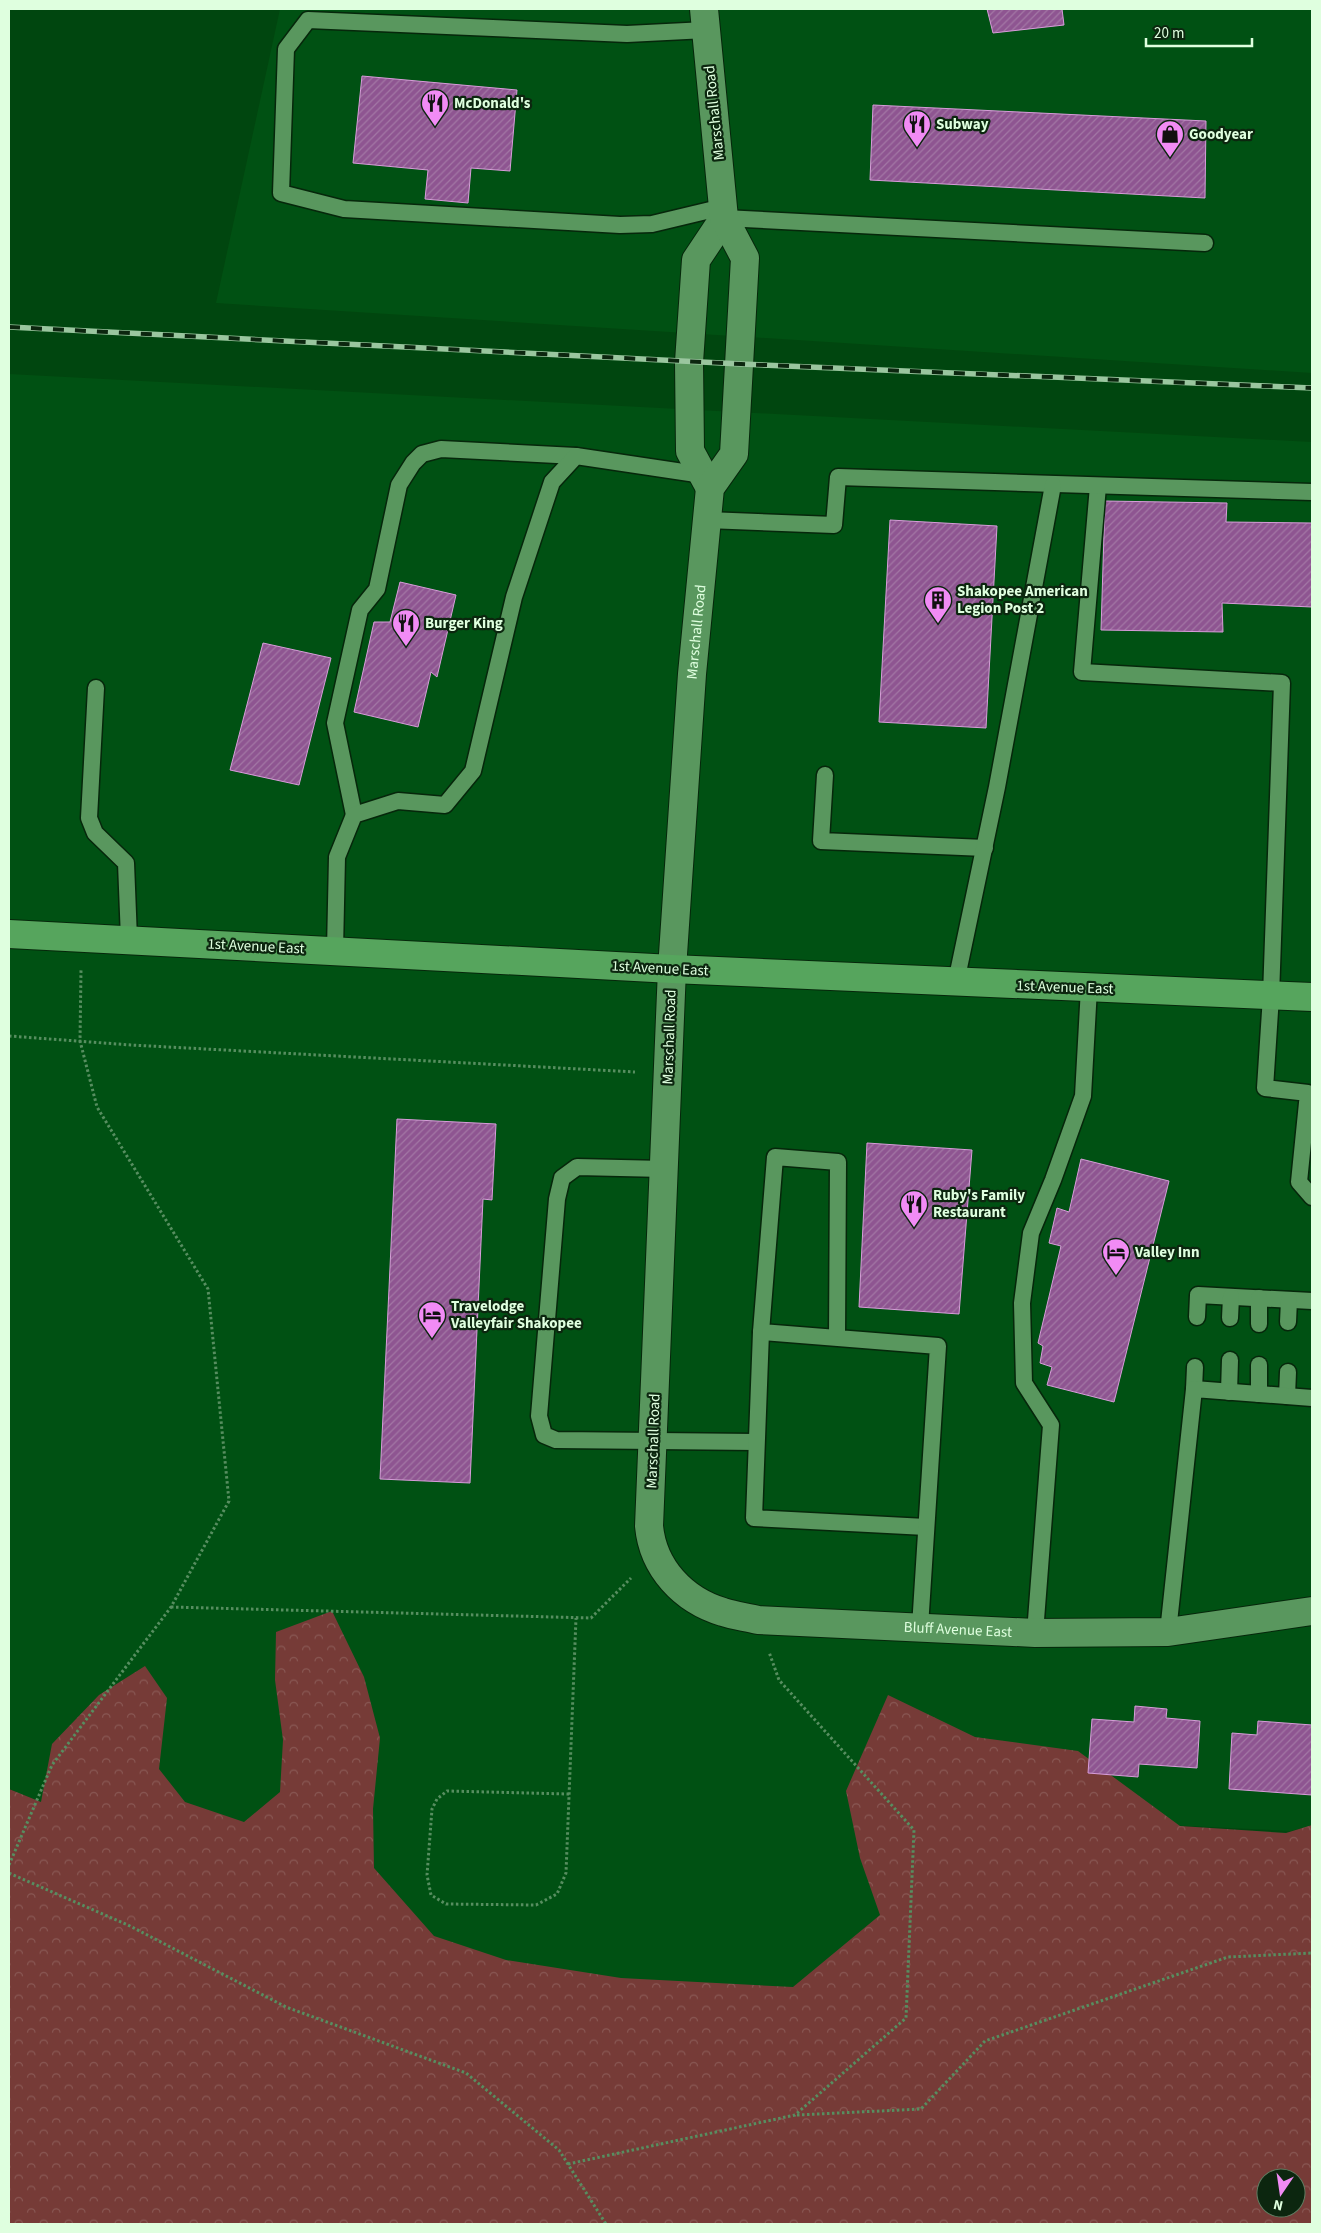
<svg xmlns="http://www.w3.org/2000/svg" width="1321" height="2233" font-family="'Source Sans 3',sans-serif">
  <defs>
    <pattern id="forest-crowns" width="20" height="18" patternUnits="userSpaceOnUse" patternTransform="scale(1.25)"><rect width="20" height="18" fill="#763b37"/><path d="M2 6a3 3 0 1 1 6 0M12 15a3 3 0 1 1 6 0" fill="none" stroke="#895854"/></pattern>
    <pattern id="building-hatch" width="6" height="6" patternUnits="userSpaceOnUse" patternTransform="scale(1.25)"><rect width="6" height="6" fill="#8e5591"/><path d="M-1 1l2-2M0 6l6-6M5 7l2-2" fill="none" stroke="#a377a5"/></pattern>
  </defs>
  <rect width="100%" height="100%" fill="#00460f"/>
  <g fill="#005113">
    <path d="M 280,9 L 1312,9 L 1312,373 L 216,303 Z"/>
    <path d="M 9,374 L 1312,442 L 1312,1825 L 1291,1831 L 1166,1825 L 694,2068 L 9,1789 Z"/>
  </g>
  <path fill="url(#forest-crowns)" fill-rule="evenodd" d="M 332,1611 L 364,1677 L 380,1738 L 373,1809 L 374,1868 L 434,1936 L 506,1960 L 621,1978 L 793,1987 L 880,1915 L 860,1858 L 846,1791 L 888,1695 L 975,1737 L 1078,1751 L 1180,1826 L 1286,1833 L 1312,1825 L 1312,2224 L 9,2224 L 9,1789 L 41,1802 L 52,1744 L 99,1695 L 145,1666 L 167,1698 L 159,1769 L 185,1802 L 244,1822 L 280,1792 L 283,1740 L 275,1680 L 276,1632 ZM 1266,2178 L 1296,2178 L 1296,2208 L 1266,2208 Z"/>
  <g fill="url(#building-hatch)" stroke="#d89dda">
    <path d="M 987,9 L 1062,9 L 1064,25 L 993,33 Z"/>
    <path d="M 362,76 L 517,90 L 510,171 L 471,168 L 468,203 L 425,199 L 428,170 L 353,163 Z"/>
    <path d="M 873,105 L 1206,121 L 1205,198 L 870,180 Z"/>
    <path d="M 1105,501 L 1227,503 L 1226,522 L 1312,523 L 1312,607 L 1222,603 L 1223,632 L 1101,630 Z"/>
    <path d="M 890,520 L 997,526 L 986,728 L 879,722 Z"/>
    <path d="M 400,582 L 456,595 L 437,677 L 431,672 L 418,727 L 354,712 L 374,622 L 390,622 Z"/>
    <path d="M 263,643 L 331,658 L 299,785 L 230,770 Z"/>
    <path d="M 397,1119 L 496,1124 L 492,1200 L 483,1199 L 470,1483 L 380,1479 Z"/>
    <path d="M 867,1143 L 972,1150 L 959,1314 L 859,1307 Z"/>
    <path d="M 1081,1159 L 1169,1181 L 1114,1402 L 1047,1385 L 1052,1367 L 1040,1363 L 1043,1346 L 1038,1343 L 1061,1246 L 1049,1243 L 1057,1208 L 1069,1212 Z"/>
    <path d="M 1135,1706 L 1167,1709 L 1166,1718 L 1200,1721 L 1197,1768 L 1139,1764 L 1138,1777 L 1088,1773 L 1092,1719 L 1134,1722 Z"/>
    <path d="M 1258,1721 L 1312,1725 L 1312,1795 L 1229,1789 L 1232,1733 L 1257,1735 Z"/>
  </g>
  <g fill="none" stroke-linecap="round" stroke-linejoin="round">
    <g stroke="#06270b" stroke-width="19">
      <g id="service">
        <path d="M 706,30 L 627,34 L 308,20 L 286,49 L 281,193 L 344,209 L 620,225 L 652,224 L 723,207"/>
        <path d="M 724,218 L 1205,243"/>
        <path d="M 1098,486 L 1082,672 L 1282,683 L 1271,996 L 1265,1088 L 1308,1093 L 1299,1182 L 1312,1197"/>
        <path d="M 707,520 L 834,525 L 838,477 L 1312,492"/>
        <path d="M 96,688 L 89,818 L 95,833 L 126,863 L 129,939"/>
        <path d="M 825,775 L 821,841 L 985,848"/>
        <path d="M 354,815 L 335,723 L 360,610 L 377,589 L 399,485 L 413,463 L 422,454 L 441,449 L 576,456"/>
        <path d="M 335,950 L 337,857 L 354,815 L 398,801 L 445,805 L 473,771 L 514,597 L 552,482 L 576,456 L 703,475"/>
        <path d="M 956,982 L 997,787 L 1053,485"/>
        <path d="M 664,1169 L 577,1167 L 562,1178 L 557,1199 L 539,1416 L 544,1435 L 556,1440 L 756,1442"/>
        <path d="M 1197,1317 L 1198,1295 L 1312,1301"/>
        <path d="M 1230,1318 L 1231,1297"/>
        <path d="M 1288,1322 L 1289,1300"/>
        <path d="M 1259,1324 L 1259,1298"/>
        <path d="M 761,1332 L 754,1518 L 926,1527"/>
        <path d="M 837,1338 L 838,1162 L 775,1157 L 761,1332 L 938,1346 L 920,1627"/>
        <path d="M 1259,1365 L 1259,1394"/>
        <path d="M 1194,1389 L 1195,1367"/>
        <path d="M 1229,1392 L 1230,1360"/>
        <path d="M 1287,1396 L 1288,1372"/>
        <path d="M 1168,1632 L 1194,1389 L 1312,1398"/>
        <path d="M 1035,1633 L 1051,1425 L 1024,1383 L 1022,1303 L 1031,1233 L 1053,1180 L 1083,1096 L 1089,988"/>
      </g>
    </g>
    <g stroke="#06270b" stroke-width="30">
      <g id="minor">
        <path id="s1" d="M 672,969 L 649,1526 C 653,1568 683,1600 723,1612 C 735,1616 747,1617 758,1620 L 1035,1633 L 1168,1632 L 1312,1611"/>
      </g>
    </g>
    <g stroke="#06270b" stroke-width="30">
      <g id="secondary">
        <path d="M 710,488 L 690,451 L 689,362 L 696,260 L 724,218"/>
        <path id="s2" d="M 672,969 L 692,674 L 710,488 L 734,454 L 745,258 L 724,218 L 704,9"/>
      </g>
    </g>
    <g stroke="#06270b" stroke-width="30">
      <path id="primary" d="M 9,934 L 672,969 L 1312,997"/>
    </g>
    <g stroke="#578e60" stroke-width="3" stroke-dasharray="2.5 2.5" stroke-linecap="butt">
      <path d="M 9,1036 L 131,1045 L 635,1072"/>
      <path d="M 171,1607 L 591,1618 L 631,1578"/>
      <path d="M 569,1794 L 447,1791 L 437,1799 L 432,1809 L 427,1875 L 431,1895 L 446,1904 L 536,1905 L 557,1894 L 566,1873 L 576,1618"/>
      <path d="M 9,1865 L 52,1765 L 171,1607 L 229,1501 L 208,1289 L 97,1107 L 80,1041 L 81,969"/>
      <path d="M 9,1873 L 128,1925 L 286,2007 L 466,2073 L 559,2150 L 606,2224"/>
      <path d="M 797,2115 L 921,2109 L 985,2041 L 1228,1957 L 1312,1953"/>
      <path d="M 568,2164 L 795,2115 L 906,2018 L 914,1830 L 779,1680 L 769,1652"/>
    </g>
    <use href="#service" stroke="#59975e" stroke-width="16"/>
    <use href="#minor" stroke="#59975e" stroke-width="28"/>
    <use href="#secondary" stroke="#59975e" stroke-width="28"/>
    <use href="#primary" stroke="#56a55d" stroke-width="28"/>
    <g stroke="#9ac69f" stroke-width="5.5">
      <path id="rail" d="M 9,327 L 741,364 L 1312,388"/>
    </g>
    <use href="#rail" stroke="#0c260f" stroke-width="4" stroke-dasharray="11" stroke-linecap="butt"/>
  </g>
  <defs>
    <g id="restaurant-pin" transform="scale(1.4375)"><path d="M0 17L-7.5 6A9.5 9.5 0 1 1 7.5 6Z" fill="#f18bf5" stroke="#0c260f"/><path d="M-5-6h1v4h1v-4h1v4h1v-4h1v5L-1.5 .5V6h-2V.5L-5-1ZM5-6V6H3V1.5H1.5Q1.5-4 5-6Z" fill="#111"/></g>
    <g id="shop-pin" transform="scale(1.4375)"><path d="M0 17L-7.5 6A9.5 9.5 0 1 1 7.5 6Z" fill="#f18bf5" stroke="#0c260f"/><path d="M-5-2.5h2.3a2.7 3.5 0 0 1 5.4 0H5L5.5 6h-11ZM-1.5-2.5h3a1.5 2.3 0 0 0-3 0Z" fill="#111"/></g>
    <g id="building-pin" transform="scale(1.4375)"><path d="M0 17L-7.5 6A9.5 9.5 0 1 1 7.5 6Z" fill="#f18bf5" stroke="#0c260f"/><path d="M-4-6H4V6H1V3H-1V6H-4ZM-2.5-4.3h1.7v1.8h-1.7ZM.8-4.3h1.7v1.8H.8ZM-2.5-1h1.7V.8h-1.7ZM.8-1h1.7V.8H.8Z" fill="#111"/></g>
    <g id="hotel-pin" transform="scale(1.4375)"><path d="M0 17L-7.5 6A9.5 9.5 0 1 1 7.5 6Z" fill="#f18bf5" stroke="#0c260f"/><path d="M-6-4.5h1.5V1H6V5H4.5V3h-9V5H-6ZM-4 0a1.8 1.8 0 1 1 3.6 0ZM.5 0V-2.5h3Q6-2.5 6 0Z" fill="#111"/></g>
  </defs>
  <g fill-rule="evenodd">
    <use href="#restaurant-pin" x="435" y="103"/>
    <use href="#restaurant-pin" x="917" y="124"/>
    <use href="#shop-pin" x="1170" y="134"/>
    <use href="#building-pin" x="938" y="600"/>
    <use href="#restaurant-pin" x="406" y="623"/>
    <use href="#restaurant-pin" x="914" y="1204"/>
    <use href="#hotel-pin" x="1116" y="1252"/>
    <use href="#hotel-pin" x="432" y="1315"/>
  </g>
  <g text-anchor="middle" stroke-width="4.5" stroke-linejoin="round" paint-order="stroke">
    <g font-size="15" font-weight="bold" fill="#dfffdf" stroke="#0c260f" text-anchor="start">
      <text x="454" y="108">McDonald's</text>
      <text x="936" y="129">Subway</text>
      <text x="1189" y="139">Goodyear</text>
      <text x="957" y="596">Shakopee American<tspan x="957" dy="17">Legion Post 2</tspan></text>
      <text x="425" y="628">Burger King</text>
      <text x="933" y="1200">Ruby's Family<tspan x="933" dy="17">Restaurant</tspan></text>
      <text x="1135" y="1257">Valley Inn</text>
      <text x="451" y="1311">Travelodge<tspan x="451" dy="17">Valleyfair Shakopee</tspan></text>
    </g>
    <g font-size="15" fill="#dfffdf" stroke="#0c260f">
      <text transform="translate(714 113) rotate(-96)" y="5">Marschall Road</text>
      <text dy="5" stroke="none"><textPath href="#s2" startOffset="338">Marschall Road</textPath></text>
      <text transform="translate(256 946) rotate(3)" y="5">1st Avenue East</text>
      <text transform="translate(660 968) rotate(3)" y="5">1st Avenue East</text>
      <text transform="translate(1065 987) rotate(2)" y="5">1st Avenue East</text>
      <text transform="translate(669 1037) rotate(-88)" y="5">Marschall Road</text>
      <text transform="translate(653 1441) rotate(-88)" y="5">Marschall Road</text>
      <text dy="5" stroke="none"><textPath href="#s1" startOffset="914">Bluff Avenue East</textPath></text>
    </g>
  </g>
  <rect width="1321" height="2233" fill="none" stroke="#dfffdf" stroke-width="20"/>
  <g transform="translate(1281 2193) rotate(193)"><circle r="24" fill="#0c260f" stroke="#607d62"/>
  <path d="M0-4L9 19L0 12L-9 19Z" fill="#f18bf5"/>
  <text y="-8" font-size="14" font-weight="bold" text-anchor="middle" fill="#dfffdf">N</text>
  </g>
  <path d="M1146 38v8h106v-8" fill="none" stroke="#dfffdf" stroke-width="2.5"/>
  <text x="1154" y="38" font-size="15" fill="#dfffdf" stroke="#0c260f" stroke-width="4" paint-order="stroke">20 m</text>
</svg>
